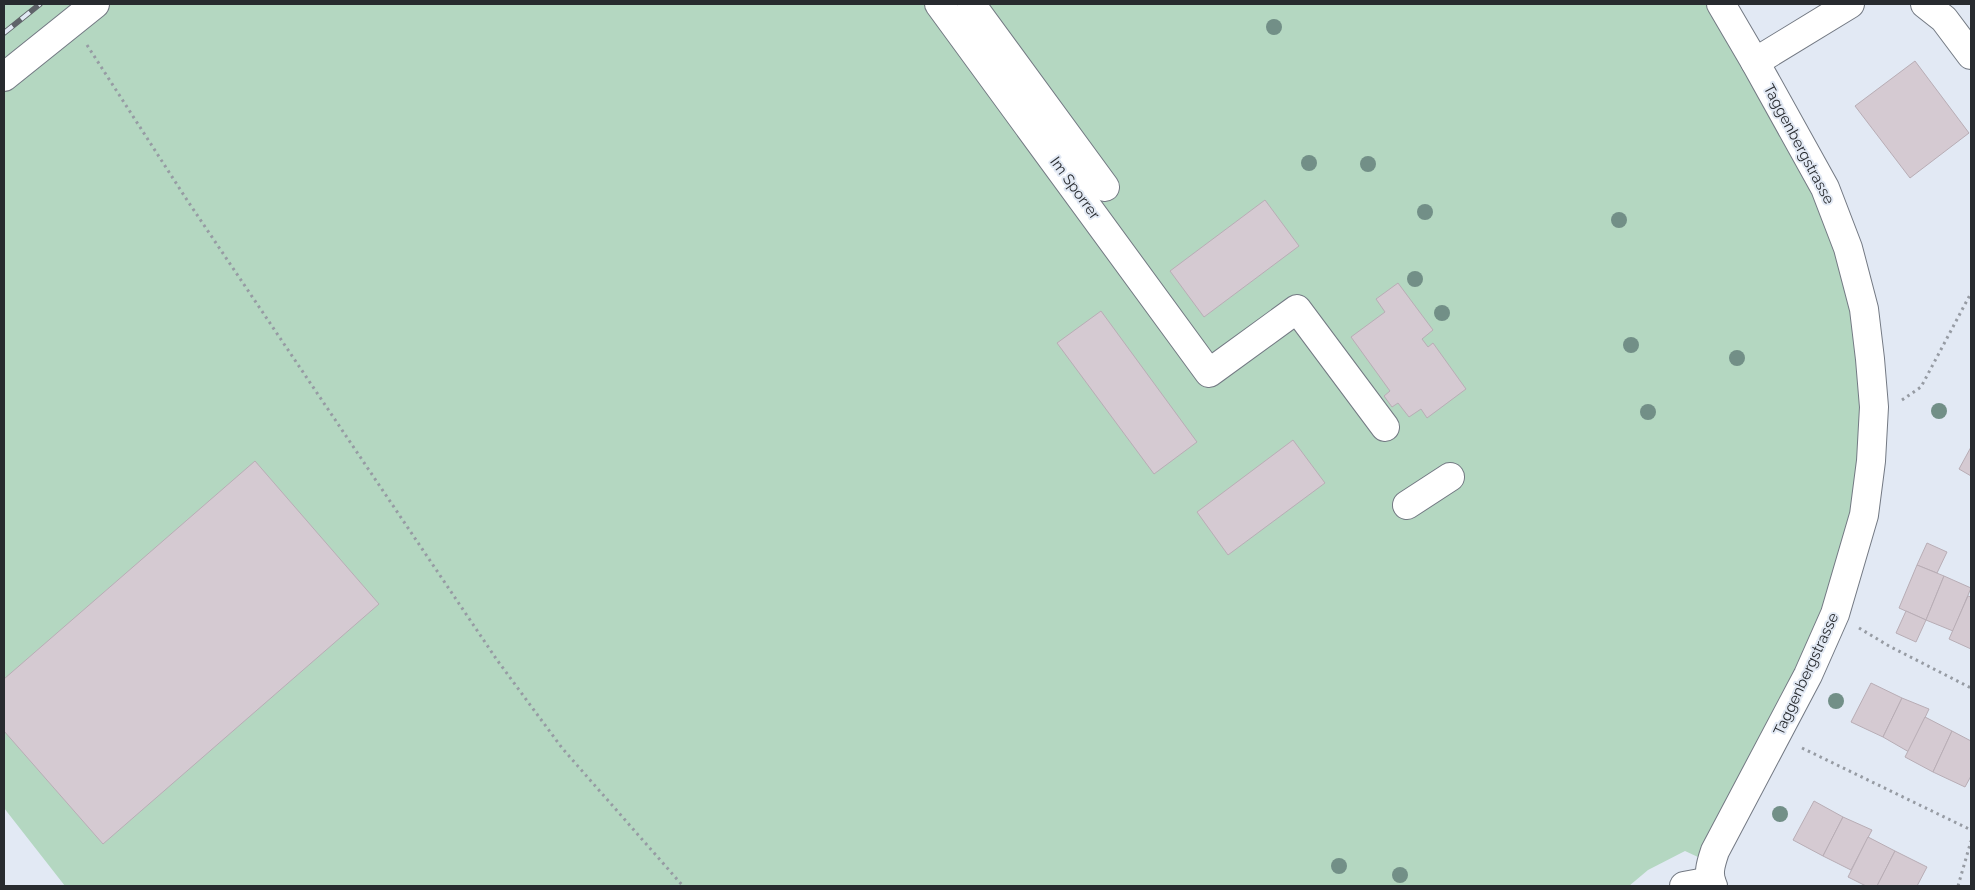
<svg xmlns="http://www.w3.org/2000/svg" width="1975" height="890" font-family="Raleway,sans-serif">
  <rect width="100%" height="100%" fill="#e2e9f4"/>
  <path fill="#b4d7c1" d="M 4,4 L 1721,4 L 1755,62 L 1864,309 L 1864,515 L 1711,863 L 1685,851 L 1648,870 L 1629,886 L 65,886 L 4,808 Z"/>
  <g fill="#d5cad2" stroke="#b8adb5">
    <path d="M 1915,61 L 1969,133 L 1910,178 L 1855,106 Z"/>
    <path d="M 1265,200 L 1299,246 L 1204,317 L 1170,271 Z"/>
    <path d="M 1398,283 L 1433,330 L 1422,339 L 1428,347 L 1433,343 L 1466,389 L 1427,418 L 1421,409 L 1409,417 L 1398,403 L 1392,407 L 1384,396 L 1390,391 L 1351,337 L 1385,312 L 1376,299 Z"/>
    <path d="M 1101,311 L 1197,442 L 1154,474 L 1057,343 Z"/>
    <path d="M 1293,440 L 1325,483 L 1228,555 L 1197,512 Z"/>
    <path d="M 1971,447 L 1971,476 L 1959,469 Z"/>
    <path d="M 255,461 L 379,604 L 103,844 L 4,731 L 4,679 Z"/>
    <path d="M 1927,543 L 1947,552 L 1937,573 L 1917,565 Z"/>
    <path d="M 1917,565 L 1944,576 L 1926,620 L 1899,608 Z"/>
    <path d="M 1944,576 L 1971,588 L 1953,631 L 1926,620 Z"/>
    <path d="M 1968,596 L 1971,597 L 1971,649 L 1949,639 Z"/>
    <path d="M 1906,611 L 1926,620 L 1916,642 L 1896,633 Z"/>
    <path d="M 1871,683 L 1902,698 L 1883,737 L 1851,722 Z"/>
    <path d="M 1902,698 L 1929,709 L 1909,752 L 1883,737 Z"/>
    <path d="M 1925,717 L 1952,731 L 1933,772 L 1905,757 Z"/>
    <path d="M 1952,731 L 1971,741 L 1971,776 L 1965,787 L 1933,772 Z"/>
    <path d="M 1814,801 L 1843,817 L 1823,856 L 1793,840 Z"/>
    <path d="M 1843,817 L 1872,830 L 1851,870 L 1823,856 Z"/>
    <path d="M 1868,837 L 1895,851 L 1877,886 L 1866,886 L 1848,877 Z"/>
    <path d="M 1895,851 L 1927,867 L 1917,886 L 1877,886 Z"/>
  </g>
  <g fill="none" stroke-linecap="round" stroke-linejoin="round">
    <g stroke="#737983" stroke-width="30">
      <g id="minor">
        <path d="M 939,4 L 1209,373 L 1297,309 L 1385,427"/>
        <path d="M 971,4 L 1105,187"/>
        <path d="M 1925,4 L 1944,19 L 1971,55"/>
        <path d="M 1755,62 L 1850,4"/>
        <path d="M 4,77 L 95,4"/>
        <path d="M 1407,505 L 1450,477"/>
        <path d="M 1684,886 L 1711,881"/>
        <path d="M 1713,886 C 1707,874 1711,863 1715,851 L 1808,675 L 1835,614 L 1864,515 L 1871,461 L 1874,407 L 1870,359 L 1864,309 L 1848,248 L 1825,188 L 1755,62 L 1721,4"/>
      </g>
    </g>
    <g stroke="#969ba3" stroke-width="3" stroke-dasharray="2.5 4" stroke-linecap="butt">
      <path d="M 87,45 L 187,200 L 497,660 L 562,748 L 683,886"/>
      <path d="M 1902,400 L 1921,387 L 1971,293"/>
      <path d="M 1859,628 L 1889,646 L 1971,688"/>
      <path d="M 1802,748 L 1969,829 L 1971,827"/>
      <path d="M 1958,886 L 1971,841"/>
    </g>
    <use href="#minor" stroke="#fff" stroke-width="28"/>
    <g stroke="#5f6369" stroke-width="5.5">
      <path id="rail" d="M 4,33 L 40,4"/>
    </g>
    <use href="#rail" stroke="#e2e9f4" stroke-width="4" stroke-dasharray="11" stroke-linecap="butt"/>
  </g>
  <g fill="#728f87">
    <circle cx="1274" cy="27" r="8"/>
    <circle cx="1309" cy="163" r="8"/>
    <circle cx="1368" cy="164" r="8"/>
    <circle cx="1425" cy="212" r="8"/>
    <circle cx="1619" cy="220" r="8"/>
    <circle cx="1415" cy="279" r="8"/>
    <circle cx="1442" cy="313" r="8"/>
    <circle cx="1631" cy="345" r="8"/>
    <circle cx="1737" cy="358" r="8"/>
    <circle cx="1939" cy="411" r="8"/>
    <circle cx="1648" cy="412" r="8"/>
    <circle cx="1836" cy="701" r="8"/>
    <circle cx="1780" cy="814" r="8"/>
    <circle cx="1339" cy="866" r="8"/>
    <circle cx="1400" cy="875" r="8"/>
  </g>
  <g text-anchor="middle" stroke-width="4" stroke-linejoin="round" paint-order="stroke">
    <g font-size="15" fill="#282b2f" stroke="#e2e9f4">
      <text transform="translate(1799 144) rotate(62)" y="5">Taggenbergstrasse</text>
      <text transform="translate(1075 188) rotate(54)" y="5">Im Sporrer</text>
      <text transform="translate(1806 674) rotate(-65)" y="5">Taggenbergstrasse</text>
    </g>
  </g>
  <rect width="1975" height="890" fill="none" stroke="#282b2f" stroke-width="10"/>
</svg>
